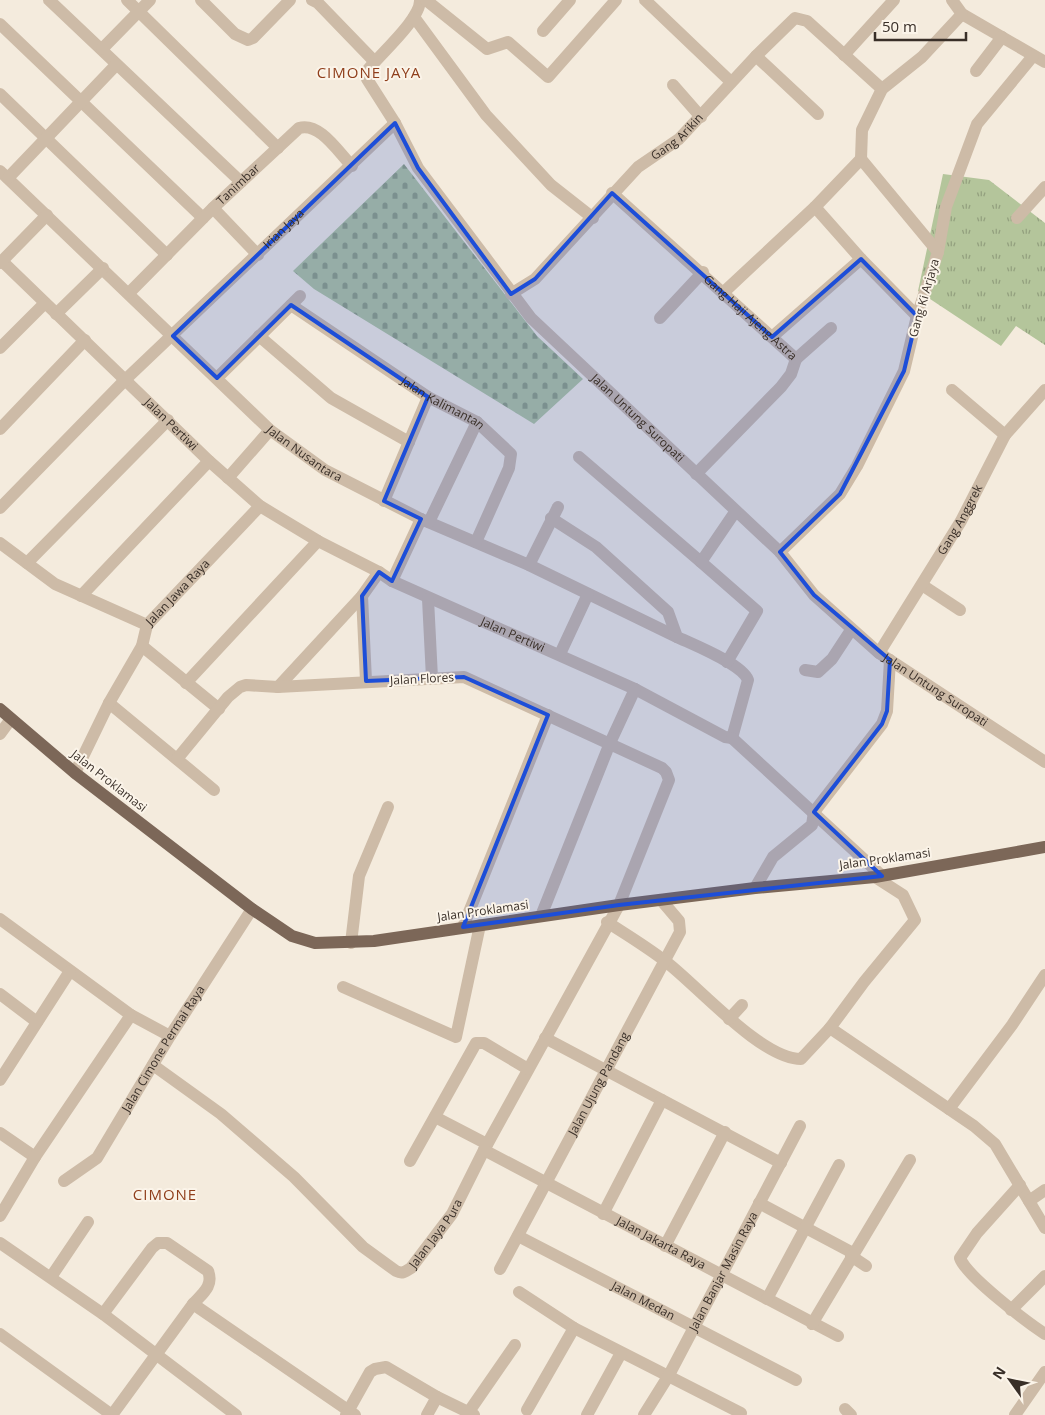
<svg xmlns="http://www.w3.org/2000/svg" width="1045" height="1415" font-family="'Open Sans',sans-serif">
  <defs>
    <pattern id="grass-tufts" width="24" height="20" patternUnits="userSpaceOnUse" patternTransform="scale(1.25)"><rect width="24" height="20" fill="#b4c59b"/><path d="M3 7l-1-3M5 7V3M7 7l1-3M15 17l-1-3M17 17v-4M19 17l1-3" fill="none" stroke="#93a07e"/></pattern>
    <pattern id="cemetery-stones" width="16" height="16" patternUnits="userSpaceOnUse" patternTransform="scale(1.25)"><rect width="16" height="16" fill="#b4c59b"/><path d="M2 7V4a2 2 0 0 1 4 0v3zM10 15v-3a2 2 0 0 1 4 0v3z" fill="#93a07e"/></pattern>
  </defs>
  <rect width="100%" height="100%" fill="#f4ebdd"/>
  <path fill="url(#grass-tufts)" d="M 943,174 L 989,180 L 1045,223 L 1045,345 L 1016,326 L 1001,346 L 918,291 Z"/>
  <path fill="url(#cemetery-stones)" d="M 404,164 L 537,336 L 583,379 L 534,424 L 314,289 L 293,271 Z"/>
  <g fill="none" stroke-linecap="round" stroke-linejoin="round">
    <g stroke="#cdbba7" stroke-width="12">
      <path d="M 49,0 L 241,182"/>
      <path d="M 127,0 L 278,148"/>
      <path d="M 201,0 L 235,34 L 248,40 L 253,38 L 290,0"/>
      <path d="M 312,0 L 318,3 L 374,61"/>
      <path id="s1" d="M 420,0 C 421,19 379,55 366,72 L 367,79 L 395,123 L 418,168 L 531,318 L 780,552 L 814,595 L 879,653 L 1045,762"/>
      <path d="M 426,0 L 487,49 L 508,42 L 548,77 L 616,0"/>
      <path d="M 645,0 L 731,82"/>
      <path d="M 952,0 L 962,14 L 1045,62"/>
      <path d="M 414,17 L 486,115 L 551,185 L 593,218"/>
      <path d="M 0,24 L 203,218"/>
      <path d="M 543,31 L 570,0"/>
      <path d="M 102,49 L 150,0"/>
      <path d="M 844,55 L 894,0"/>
      <path d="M 756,56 L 818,114"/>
      <path d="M 976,71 L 1002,37"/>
      <path d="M 673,85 L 701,117"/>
      <path d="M 0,94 L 167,255"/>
      <path d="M 861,159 L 862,130 L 882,89 L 922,57 L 962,14"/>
      <path id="s2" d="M 0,171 L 270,430 L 325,470 L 421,519 L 529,565 L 677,637"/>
      <path d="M 8,178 L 116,65"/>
      <path id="s3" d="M 612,193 L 796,359 L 791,374 L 781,387 L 696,474"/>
      <path d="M 815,207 L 861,259 L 917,316"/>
      <path d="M 213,208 L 258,255"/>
      <path d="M 1017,218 L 1045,187"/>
      <path d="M 938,252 L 946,207 L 977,124 L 1033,56"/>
      <path id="s4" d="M 2,261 L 209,461 L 260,506 L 318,541 L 379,572 L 392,581 L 635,689 L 725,737 L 732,738 L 748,680 C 742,664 694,645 677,637 L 668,612 L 596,547 L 551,518"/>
      <path d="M 0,263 L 47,215"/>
      <path d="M 724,292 L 815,207 L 861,159 L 938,252 L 917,316 L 904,371 L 857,466 L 840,494 L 780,552"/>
      <path id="s5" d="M 129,293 L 213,208 L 299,128 C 320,122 338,152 352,166"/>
      <path id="s6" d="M 511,294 L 535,279 L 638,167 L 679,139 L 756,56 L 795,18 L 807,21 L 882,89"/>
      <path id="s7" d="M 291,305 L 428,397 L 477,422 L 511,454 L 509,468 L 476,542"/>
      <path d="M 56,314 L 103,268"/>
      <path d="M 660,318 L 703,272"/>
      <path d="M 259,336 L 331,398 L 409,442"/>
      <path d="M 772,337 L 861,259"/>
      <path d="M 0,348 L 45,303"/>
      <path d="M 796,359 L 831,328"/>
      <path d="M 217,378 L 300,296"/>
      <path d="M 952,390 L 1005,435"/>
      <path d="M 0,429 L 85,340"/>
      <path d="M 579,457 L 701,562 L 735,512"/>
      <path d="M 228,478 L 270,430"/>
      <path d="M 384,501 L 428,397"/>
      <path id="s8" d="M 0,508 L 126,379 L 395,123"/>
      <path d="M 429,522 L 477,422"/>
      <path d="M 0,543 L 55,584 L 147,625"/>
      <path d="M 701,562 L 757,611 L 727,662"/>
      <path d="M 27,563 L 168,420"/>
      <path d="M 529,565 L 558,507"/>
      <path d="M 392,581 L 421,519"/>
      <path d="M 922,585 L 960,610"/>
      <path d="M 81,596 L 209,461"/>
      <path d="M 362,596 L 366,681"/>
      <path d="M 428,599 L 432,678"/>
      <path d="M 142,646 L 219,709"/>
      <path id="s9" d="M 879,653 L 961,521 L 1005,435 L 1045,390"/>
      <path d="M 560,654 L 588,594"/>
      <path d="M 805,670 L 818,672 L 832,659 L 851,630"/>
      <path d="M 186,683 L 318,541"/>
      <path d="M 278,687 L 362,596 L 379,572"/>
      <path d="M 109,703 L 214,790"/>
      <path d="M 0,734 L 11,719"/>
      <path d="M 732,738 L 882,876"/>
      <path id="s10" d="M 75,773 L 109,703 L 142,646 L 147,625 L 260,506"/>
      <path d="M 755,888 L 773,857 L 812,825 L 814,812 L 882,724 L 887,711 L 890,660"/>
      <path d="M 541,916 L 610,743 L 635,689"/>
      <path d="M 0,919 L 131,1015 L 170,1036"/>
      <path d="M 607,922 C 627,935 647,947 665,961 C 697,985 761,1059 801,1059 L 830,1028 L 864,982 L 915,920 L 903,895 L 875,877"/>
      <path d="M 463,927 L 548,715"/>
      <path d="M 351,943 L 359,876 L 388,807"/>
      <path d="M 343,987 L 456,1037 L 480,925"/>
      <path d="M 0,994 L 37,1022"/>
      <path d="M 729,1019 L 742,1005"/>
      <path d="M 830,1028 L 974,1126 L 995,1144 L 1045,1228"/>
      <path d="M 545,1038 L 781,1163"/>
      <path id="s11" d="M 153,1065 L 221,1114 L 294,1177 L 363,1247 L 396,1271 C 402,1274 405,1272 411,1268 L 452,1214 L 484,1150 L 619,905 L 669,780 L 666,772 L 662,768 L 464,677 L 278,687 L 246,685 L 240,687 L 228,697 L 177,759"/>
      <path d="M 0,1080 L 70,971"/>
      <path d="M 949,1109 L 1012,1025 L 1045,975"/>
      <path d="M 435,1117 L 487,1144"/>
      <path d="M 0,1133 L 35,1157"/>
      <path id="s12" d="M 484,1150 L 838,1336"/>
      <path d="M 410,1161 L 476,1043 L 484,1043 L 528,1069"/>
      <path id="s13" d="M 64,1181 L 97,1158 L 170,1036 L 252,909"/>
      <path d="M 1020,1185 L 977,1233 L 960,1258 C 966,1276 1027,1322 1045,1334"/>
      <path d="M 1029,1201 L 1045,1190"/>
      <path d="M 759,1203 L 853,1253"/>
      <path d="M 603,1214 L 662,1100"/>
      <path d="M 0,1216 L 35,1157 L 131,1015"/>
      <path id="s14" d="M 518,1236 L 796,1380"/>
      <path d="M 0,1243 L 103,1314 L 236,1415"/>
      <path d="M 665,1246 L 725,1132"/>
      <path d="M 851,1256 L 866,1266"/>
      <path id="s15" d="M 500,1269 L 680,932 L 679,921 L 662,901"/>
      <path d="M 51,1277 L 88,1222"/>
      <path d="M 519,1292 L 574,1328 L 741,1413"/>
      <path d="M 767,1299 L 839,1165"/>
      <path d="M 193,1304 L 355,1415"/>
      <path d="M 1011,1310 L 1045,1276"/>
      <path d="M 103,1314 L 152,1248 L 158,1243 L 167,1243 L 208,1271 C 214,1286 202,1294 193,1304 L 112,1415"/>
      <path d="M 812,1324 L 910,1160"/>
      <path d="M 0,1334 L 112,1415"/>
      <path d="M 845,1409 L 851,1415"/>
      <path d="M 527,1410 L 574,1328"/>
      <path d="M 468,1413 L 515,1345"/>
      <path d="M 346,1415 L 370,1372 L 375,1369 L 386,1367 L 437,1397 L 474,1415"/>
      <path d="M 427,1415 L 437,1397"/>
      <path d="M 587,1415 L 621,1353"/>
      <path id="s16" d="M 644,1415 L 669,1375 L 800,1126"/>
      <path d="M 1015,1415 L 1045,1372"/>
    </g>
    <path stroke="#7c6758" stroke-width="12" d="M 0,709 L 75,773 L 252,909 L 292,936 L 315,943 L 374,941 L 619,905 L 755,888 L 875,877 L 1045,847"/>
  </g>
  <path fill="#1d4ed8" fill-opacity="0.2" stroke="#1d4ed8" stroke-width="4" stroke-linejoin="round" d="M 395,123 L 418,168 L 511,294 L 535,279 L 612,193 L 772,337 L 861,259 L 917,316 L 904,371 L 840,494 L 780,552 L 814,595 L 890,660 L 887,711 L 882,724 L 814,812 L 882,876 L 619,905 L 463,927 L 548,715 L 464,677 L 366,681 L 362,596 L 379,572 L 392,581 L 421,519 L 384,501 L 428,397 L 291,305 L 217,378 L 173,336 Z"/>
  <g text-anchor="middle" stroke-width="4" stroke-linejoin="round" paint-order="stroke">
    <g font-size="12" fill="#392f28" stroke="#fbf4e9">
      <text dy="4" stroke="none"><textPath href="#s6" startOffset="230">Gang Arikin</textPath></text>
      <text dy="4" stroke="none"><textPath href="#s5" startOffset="154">Tanimbar</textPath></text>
      <text dy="4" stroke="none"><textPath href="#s8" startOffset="398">Irian Jaya</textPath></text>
      <text transform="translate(924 298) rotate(-74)" y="4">Gang Ki Arjaya</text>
      <text dy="4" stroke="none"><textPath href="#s3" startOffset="186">Gang Haji Ajeng Astra</textPath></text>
      <text dy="4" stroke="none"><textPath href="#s7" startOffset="181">Jalan Kalimantan</textPath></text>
      <text dy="4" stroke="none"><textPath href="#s1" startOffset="535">Jalan Untung Suropati</textPath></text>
      <text dy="4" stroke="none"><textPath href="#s4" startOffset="235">Jalan Pertiwi</textPath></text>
      <text dy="4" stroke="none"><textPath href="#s2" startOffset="416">Jalan Nusantara</textPath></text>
      <text dy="4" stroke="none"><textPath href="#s9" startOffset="156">Gang Anggrek</textPath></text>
      <text dy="4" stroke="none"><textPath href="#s10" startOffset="210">Jalan Jawa Raya</textPath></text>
      <text dy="4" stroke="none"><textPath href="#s4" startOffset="640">Jalan Pertiwi</textPath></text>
      <text transform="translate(422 679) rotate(-3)" y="4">Jalan Flores</text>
      <text dy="4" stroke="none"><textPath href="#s1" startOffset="940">Jalan Untung Suropati</textPath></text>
      <text transform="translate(109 781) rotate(38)" y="4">Jalan Proklamasi</text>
      <text transform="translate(885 859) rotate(-8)" y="4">Jalan Proklamasi</text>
      <text transform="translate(483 911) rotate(-8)" y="4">Jalan Proklamasi</text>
      <text dy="4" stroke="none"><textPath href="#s13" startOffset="168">Jalan Cimone Permai Raya</textPath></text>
      <text dy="4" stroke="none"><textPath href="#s15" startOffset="210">Jalan Ujung Pandang</textPath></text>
      <text dy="4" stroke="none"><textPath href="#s11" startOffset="378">Jalan Jaya Pura</textPath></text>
      <text dy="4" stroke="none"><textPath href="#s12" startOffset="200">Jalan Jakarta Raya</textPath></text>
      <text dy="4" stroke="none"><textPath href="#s16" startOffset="164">Jalan Banjar Masin Raya</textPath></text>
      <text dy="4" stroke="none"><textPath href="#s14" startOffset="141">Jalan Medan</textPath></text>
    </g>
    <g font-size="15" letter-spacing="1" fill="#8f3e1b" stroke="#fbf4e9">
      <text x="369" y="78">CIMONE JAYA</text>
      <text x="165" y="1200">CIMONE</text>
    </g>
  </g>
  <g transform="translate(1010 1380) rotate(303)" stroke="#fbf4e9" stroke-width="4" paint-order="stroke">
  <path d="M0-4L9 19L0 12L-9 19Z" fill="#392f28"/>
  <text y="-8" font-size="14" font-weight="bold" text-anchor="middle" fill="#392f28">N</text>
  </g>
  <path d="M875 32v8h91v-8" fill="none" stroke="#392f28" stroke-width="2.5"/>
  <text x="882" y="32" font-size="15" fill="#392f28" stroke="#fbf4e9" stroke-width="4" paint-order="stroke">50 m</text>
</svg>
